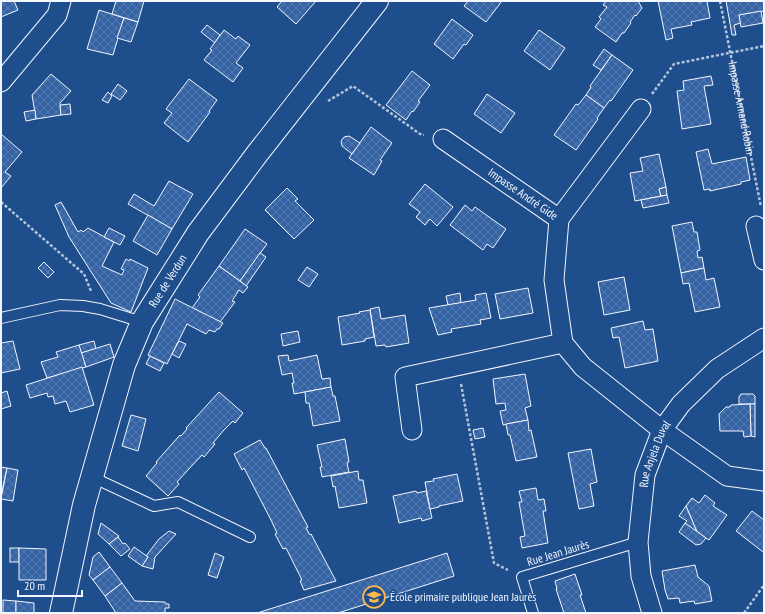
<svg xmlns="http://www.w3.org/2000/svg" width="765" height="614" font-family="'PT Sans Narrow',sans-serif">
  <defs>
    <pattern id="building-cross-hatch" width="8" height="8" patternUnits="userSpaceOnUse"><rect width="8" height="8" fill="#3563a3"/><path d="M0 0l8 8M0 8l8-8" fill="none" stroke="#537ab1"/></pattern>
  </defs>
  <rect width="100%" height="100%" fill="#1f4e8c"/>
  <g fill="url(#building-cross-hatch)" stroke="#f2f6ff">
    <path d="M 1,1 L 14,1 L 18,10 L 1,17 Z"/>
    <path d="M 116,1 L 144,1 L 138,22 L 112,14 Z"/>
    <path d="M 282,1 L 316,1 L 296,24 L 277,7 Z"/>
    <path d="M 468,1 L 502,1 L 486,22 L 464,6 Z"/>
    <path d="M 606,1 L 638,1 L 642,8 L 636,16 L 635,15 L 630,22 L 631,23 L 624,33 L 622,33 L 616,42 L 595,27 L 601,19 L 599,17 L 607,7 L 603,5 Z"/>
    <path d="M 658,1 L 699,1 L 699,2 L 707,1 L 710,18 L 691,22 L 692,25 L 671,29 L 673,38 L 666,40 Z"/>
    <path d="M 726,1 L 764,1 L 764,11 L 739,15 L 741,23 L 734,25 L 736,35 L 732,35 Z"/>
    <path d="M 99,10 L 124,18 L 113,55 L 87,49 Z"/>
    <path d="M 761,11 L 763,23 L 741,27 L 739,15 Z"/>
    <path d="M 124,18 L 138,22 L 131,42 L 117,38 Z"/>
    <path d="M 452,19 L 473,35 L 466,45 L 464,44 L 453,59 L 434,44 Z"/>
    <path d="M 207,25 L 220,35 L 215,43 L 201,32 Z"/>
    <path d="M 224,30 L 236,39 L 238,36 L 250,45 L 236,63 L 243,68 L 233,82 L 204,60 L 212,50 L 210,49 Z"/>
    <path d="M 539,30 L 565,48 L 550,70 L 524,51 Z"/>
    <path d="M 604,49 L 612,55 L 601,70 L 593,65 Z"/>
    <path d="M 612,55 L 633,70 L 611,101 L 610,100 L 604,108 L 586,95 L 591,87 L 590,86 Z"/>
    <path d="M 412,71 L 430,85 L 418,101 L 420,102 L 413,112 L 412,111 L 406,120 L 386,105 Z"/>
    <path d="M 51,74 L 71,91 L 60,103 L 61,115 L 36,119 L 32,95 Z"/>
    <path d="M 711,76 L 713,85 L 704,86 L 711,124 L 682,129 L 677,91 L 684,90 L 683,81 Z"/>
    <path d="M 189,79 L 217,100 L 209,111 L 210,112 L 188,142 L 164,123 L 172,113 L 166,109 Z"/>
    <path d="M 118,84 L 127,91 L 120,100 L 111,94 Z"/>
    <path d="M 108,92 L 112,96 L 108,103 L 102,100 Z"/>
    <path d="M 487,94 L 515,113 L 501,133 L 474,114 Z"/>
    <path d="M 586,95 L 604,108 L 597,118 L 598,119 L 576,150 L 554,135 L 576,104 L 578,105 Z"/>
    <path d="M 70,104 L 71,114 L 61,115 L 60,105 Z"/>
    <path d="M 35,110 L 36,119 L 26,121 L 24,112 Z"/>
    <path d="M 371,127 L 392,143 L 380,160 L 382,161 L 374,175 L 349,158 Z"/>
    <path d="M 1,134 L 22,152 L 5,172 L 11,176 L 1,188 Z"/>
    <path d="M 349,136 L 360,143 L 352,154 L 342,146 L 341,141 L 344,137 Z"/>
    <path d="M 708,149 L 712,164 L 746,157 L 750,180 L 741,182 L 741,184 L 710,191 L 710,189 L 704,190 L 696,152 Z"/>
    <path d="M 659,154 L 666,187 L 659,189 L 661,196 L 635,201 L 630,173 L 643,171 L 640,158 Z"/>
    <path d="M 169,181 L 193,194 L 172,229 L 128,204 L 134,194 L 154,206 Z"/>
    <path d="M 425,184 L 453,207 L 437,226 L 430,219 L 425,225 L 416,217 L 420,212 L 409,204 Z"/>
    <path d="M 666,187 L 667,195 L 661,196 L 659,189 Z"/>
    <path d="M 287,188 L 298,199 L 295,201 L 314,220 L 294,239 L 265,210 Z"/>
    <path d="M 667,195 L 669,203 L 643,208 L 641,200 Z"/>
    <path d="M 61,202 L 78,232 L 81,230 L 83,232 L 88,228 L 114,242 L 102,266 L 122,275 L 124,270 L 121,269 L 126,259 L 129,261 L 130,259 L 148,268 L 131,312 L 111,303 L 69,237 L 55,205 Z"/>
    <path d="M 465,205 L 472,211 L 475,207 L 506,229 L 493,248 L 487,244 L 483,250 L 450,225 Z"/>
    <path d="M 148,215 L 172,229 L 157,255 L 133,241 Z"/>
    <path d="M 692,222 L 694,232 L 697,232 L 700,250 L 697,251 L 698,258 L 702,257 L 704,268 L 681,273 L 672,226 Z"/>
    <path d="M 109,228 L 125,236 L 120,245 L 104,237 Z"/>
    <path d="M 245,229 L 267,244 L 240,281 L 219,266 Z"/>
    <path d="M 260,253 L 266,257 L 246,286 L 240,281 Z"/>
    <path d="M 44,262 L 54,272 L 48,278 L 38,268 Z"/>
    <path d="M 219,266 L 248,287 L 243,293 L 239,290 L 232,301 L 235,302 L 220,322 L 192,308 L 200,297 L 198,295 Z"/>
    <path d="M 307,267 L 318,274 L 309,287 L 298,280 Z"/>
    <path d="M 704,268 L 706,280 L 714,278 L 720,307 L 695,312 L 689,283 L 683,284 L 681,273 Z"/>
    <path d="M 624,277 L 630,310 L 604,315 L 598,282 Z"/>
    <path d="M 528,288 L 533,313 L 500,319 L 495,294 Z"/>
    <path d="M 460,293 L 461,303 L 448,305 L 446,296 Z"/>
    <path d="M 486,293 L 491,318 L 480,320 L 481,324 L 451,329 L 452,332 L 438,335 L 429,308 L 476,300 L 475,295 Z"/>
    <path d="M 175,299 L 223,323 L 219,329 L 217,329 L 215,332 L 209,330 L 206,334 L 187,324 L 167,364 L 148,355 Z"/>
    <path d="M 379,307 L 381,319 L 405,315 L 409,343 L 386,347 L 385,345 L 376,346 L 370,309 Z"/>
    <path d="M 370,310 L 374,337 L 365,339 L 365,341 L 342,345 L 338,317 L 360,313 L 359,312 Z"/>
    <path d="M 643,321 L 645,330 L 653,329 L 658,361 L 625,368 L 619,337 L 613,338 L 611,328 Z"/>
    <path d="M 298,331 L 300,342 L 283,346 L 281,334 Z"/>
    <path d="M 13,341 L 20,369 L 1,373 L 1,343 Z"/>
    <path d="M 94,341 L 96,349 L 81,353 L 79,345 Z"/>
    <path d="M 179,341 L 186,344 L 179,358 L 172,354 Z"/>
    <path d="M 110,344 L 114,357 L 86,367 L 81,353 Z"/>
    <path d="M 79,345 L 86,367 L 47,378 L 41,362 L 58,357 L 56,352 Z"/>
    <path d="M 288,355 L 289,361 L 317,355 L 322,379 L 330,378 L 331,387 L 294,394 L 292,383 L 294,383 L 292,373 L 282,375 L 278,356 Z"/>
    <path d="M 150,356 L 164,363 L 160,371 L 146,364 Z"/>
    <path d="M 82,367 L 94,405 L 70,412 L 66,401 L 55,404 L 53,396 L 48,397 L 47,393 L 30,398 L 26,385 Z"/>
    <path d="M 525,374 L 531,406 L 525,408 L 528,420 L 503,425 L 500,411 L 506,410 L 505,403 L 496,404 L 493,379 Z"/>
    <path d="M 331,387 L 333,396 L 335,396 L 340,421 L 313,426 L 309,403 L 306,403 L 305,392 Z"/>
    <path d="M 7,391 L 11,406 L 1,409 L 1,393 Z"/>
    <path d="M 219,392 L 243,413 L 235,423 L 233,421 L 223,431 L 213,443 L 215,444 L 204,457 L 202,455 L 187,471 L 177,482 L 179,484 L 168,496 L 146,476 L 157,463 L 156,462 L 180,435 L 181,436 L 187,429 L 186,428 Z"/>
    <path d="M 741,394 L 753,394 L 755,396 L 755,404 L 739,404 L 739,397 Z"/>
    <path d="M 750,404 L 755,404 L 755,437 L 751,436 Z"/>
    <path d="M 750,404 L 751,436 L 744,437 L 743,431 L 720,431 L 719,414 L 726,407 L 730,407 L 731,405 Z"/>
    <path d="M 131,415 L 146,419 L 138,451 L 122,446 Z"/>
    <path d="M 528,420 L 529,431 L 531,430 L 537,457 L 516,461 L 510,435 L 508,435 L 506,424 Z"/>
    <path d="M 483,428 L 485,437 L 475,439 L 473,430 Z"/>
    <path d="M 345,439 L 349,462 L 347,463 L 349,472 L 322,477 L 320,467 L 322,467 L 317,445 Z"/>
    <path d="M 260,440 L 265,448 L 266,448 L 308,527 L 306,528 L 310,535 L 311,534 L 336,581 L 304,590 L 300,581 L 302,580 L 286,548 L 283,549 L 275,534 L 277,533 L 271,520 L 244,468 L 242,470 L 234,454 Z"/>
    <path d="M 591,449 L 597,482 L 590,484 L 594,506 L 579,509 L 568,453 Z"/>
    <path d="M 1,467 L 7,468 L 1,496 Z"/>
    <path d="M 7,468 L 18,470 L 13,501 L 1,499 Z"/>
    <path d="M 358,471 L 359,480 L 363,480 L 367,503 L 339,508 L 335,486 L 333,487 L 331,476 Z"/>
    <path d="M 457,474 L 463,501 L 439,506 L 439,507 L 430,509 L 425,482 L 434,481 L 433,479 Z"/>
    <path d="M 536,488 L 538,500 L 544,499 L 546,511 L 543,511 L 548,543 L 522,548 L 520,537 L 525,536 L 519,502 L 522,502 L 519,491 Z"/>
    <path d="M 416,491 L 417,493 L 426,491 L 432,518 L 422,521 L 421,518 L 399,523 L 393,496 Z"/>
    <path d="M 705,495 L 715,503 L 713,506 L 727,515 L 709,540 L 697,532 L 686,506 L 692,498 L 699,503 Z"/>
    <path d="M 686,506 L 697,532 L 685,523 L 687,521 L 679,516 Z"/>
    <path d="M 752,511 L 764,520 L 764,550 L 763,552 L 736,531 Z"/>
    <path d="M 101,523 L 119,536 L 109,544 L 98,534 Z"/>
    <path d="M 685,523 L 706,538 L 701,544 L 696,545 L 679,532 Z"/>
    <path d="M 169,531 L 176,534 L 155,557 L 153,569 L 142,566 L 148,557 L 146,556 L 159,539 Z"/>
    <path d="M 118,537 L 123,544 L 125,543 L 130,549 L 121,556 L 109,544 Z"/>
    <path d="M 134,547 L 148,557 L 142,566 L 128,556 Z"/>
    <rect x="10" y="548" width="9" height="14"/>
    <path d="M 19,548 L 46,549 L 46,580 L 19,580 Z"/>
    <path d="M 99,552 L 110,567 L 93,580 L 89,575 L 93,557 Z"/>
    <path d="M 215,553 L 224,557 L 217,578 L 208,575 Z"/>
    <path d="M 447,553 L 454,576 L 338,613 L 257,613 Z"/>
    <path d="M 695,565 L 698,577 L 709,586 L 712,601 L 695,604 L 694,601 L 680,603 L 679,598 L 668,599 L 665,590 L 662,571 Z"/>
    <path d="M 110,567 L 122,583 L 105,596 L 93,580 Z"/>
    <path d="M 575,574 L 582,595 L 580,595 L 586,613 L 564,613 L 556,589 L 557,589 L 555,581 Z"/>
    <path d="M 122,583 L 135,601 L 165,602 L 166,604 L 169,604 L 169,608 L 165,608 L 165,613 L 116,613 L 105,596 Z"/>
    <path d="M 3,600 L 16,601 L 16,613 L 3,613 Z"/>
    <path d="M 16,601 L 34,603 L 34,613 L 16,613 Z"/>
  </g>
  <g fill="none" stroke-linecap="round" stroke-linejoin="round">
    <g stroke="#f2f6ff" stroke-width="12">
      <g id="lane">
        <path d="M 1,318 L 60,305 L 83,306 L 100,309 L 142,322"/>
        <path d="M 92,477 L 154,506 L 178,502 L 250,537"/>
        <path d="M 533,613 L 522,577 L 638,542"/>
      </g>
    </g>
    <g stroke="#f2f6ff" stroke-width="21">
      <g id="street">
        <path d="M 1,82 L 57,15 L 61,1"/>
        <path id="s2" d="M 443,139 L 559,219 L 554,280 L 563,343"/>
        <path d="M 559,219 L 641,109"/>
        <path d="M 756,226 L 764,260"/>
        <path d="M 412,430 L 405,377 L 563,343 L 583,367 L 662,430 L 727,476 L 764,481"/>
        <path id="s3" d="M 652,613 L 641,576 L 638,542 L 645,475 L 662,430 L 681,404 L 717,369 L 764,338"/>
      </g>
    </g>
    <g stroke="#f2f6ff" stroke-width="24">
      <g id="secondary">
        <path id="s4" d="M 61,613 L 84,505 L 124,365 L 142,322 L 198,233 L 257,154 L 377,1"/>
      </g>
    </g>
    <g stroke="#b3c4dc" stroke-width="2.5" stroke-dasharray="3 2" stroke-linecap="butt">
      <path id="s1" d="M 720,1 L 761,207"/>
      <path d="M 652,94 L 674,64 L 764,46"/>
      <path d="M 328,101 L 353,86 L 420,134 L 424,135"/>
      <path d="M 1,202 L 84,274 L 91,291"/>
      <path d="M 461,384 L 494,563 L 508,570"/>
      <path d="M 744,613 L 764,585"/>
    </g>
    <use href="#lane" stroke="#1f4e8c" stroke-width="10"/>
    <use href="#street" stroke="#1f4e8c" stroke-width="19"/>
    <use href="#secondary" stroke="#1f4e8c" stroke-width="22"/>
  </g>
  <defs>
    <g id="school-ring" transform="scale(1.15)"><circle r="9.5" fill="#1f4e8c" stroke="#ffb74d" stroke-width="1.5"/><path d="M0-5L7-2L0 1L-7-2ZM-4 1L0 2.5L4 1V4Q0 6-4 4Z" fill="#ffb74d"/></g>
  </defs>
  <g fill-rule="evenodd">
    <use href="#school-ring" x="374" y="597"/>
  </g>
  <g text-anchor="middle" stroke-width="3" stroke-linejoin="round" paint-order="stroke">
    <g font-size="12" fill="#f2f6ff" stroke="#1f4e8c">
      <text dy="4" stroke="none"><textPath href="#s1" startOffset="109">Impasse Armand Robin</textPath></text>
      <text dy="4" stroke="none"><textPath href="#s2" startOffset="97">Impasse André Gide</textPath></text>
      <text dy="4" stroke="none"><textPath href="#s4" startOffset="351">Rue de Verdun</textPath></text>
      <text dy="4" stroke="none"><textPath href="#s3" startOffset="163">Rue Anjela Duval</textPath></text>
      <text transform="translate(558 553) rotate(-17)" y="4">Rue Jean Jaurès</text>
    </g>
    <g font-size="12" fill="#f2f6ff" stroke="#1f4e8c" text-anchor="start">
      <text x="390" y="601">École primaire publique Jean Jaurès</text>
    </g>
  </g>
  <rect width="765" height="614" fill="none" stroke="#f2f6ff" stroke-width="4"/>
  <path d="M18 590v6h64v-6" fill="none" stroke="#f2f6ff" stroke-width="2"/>
  <text x="24" y="590" font-size="12" fill="#f2f6ff" stroke="#1f4e8c" stroke-width="3" paint-order="stroke">20 m</text>
</svg>
